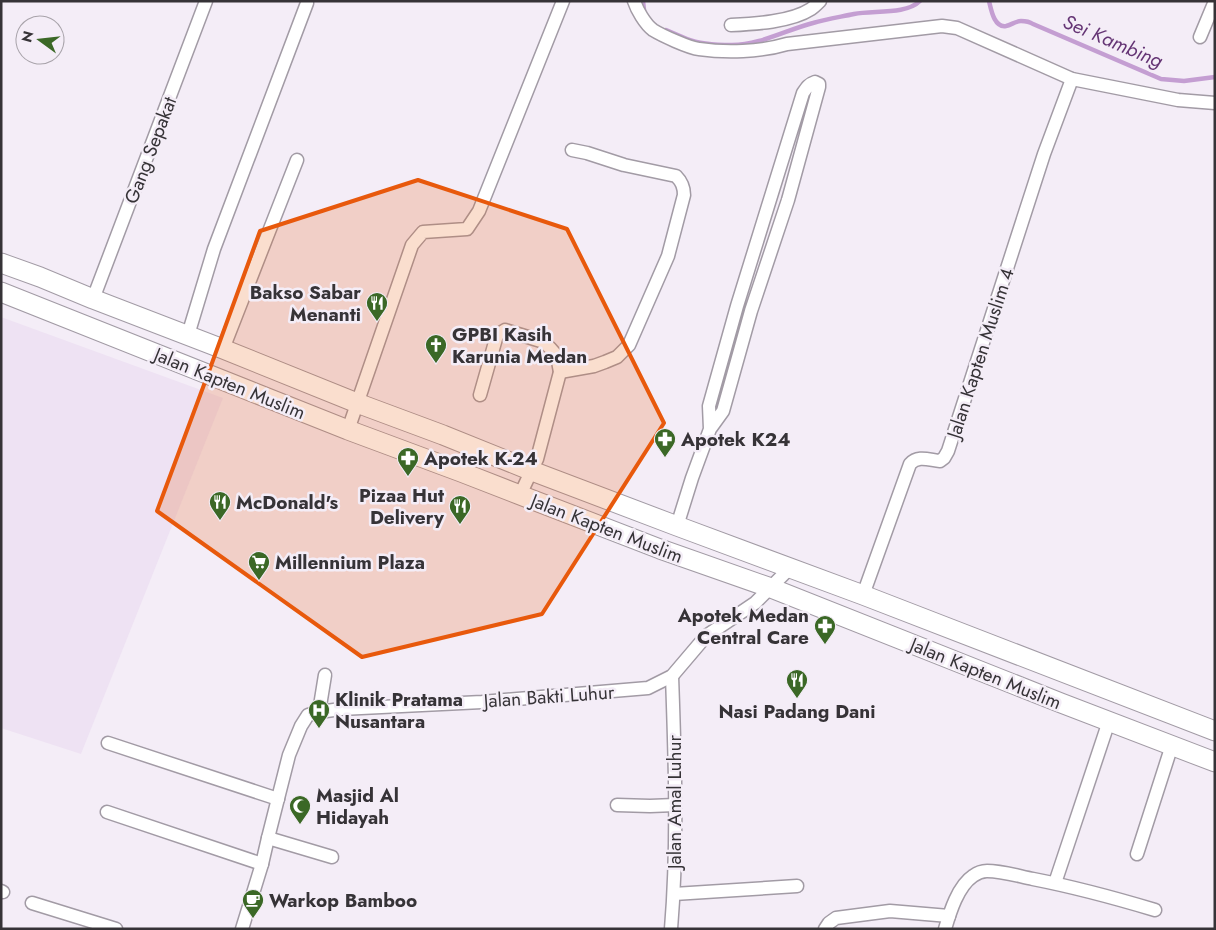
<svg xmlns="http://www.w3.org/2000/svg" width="1216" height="930" font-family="Jost,sans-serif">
  <rect width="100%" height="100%" fill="#f4edf7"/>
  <path fill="#eee2f3" d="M 1,317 L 223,398 L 81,754 L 1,728 Z"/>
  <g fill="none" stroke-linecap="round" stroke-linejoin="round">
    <g stroke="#c49ed2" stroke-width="4.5">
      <path d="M 643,1 L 644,10"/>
      <path d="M 989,1 C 991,9 994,28 1006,26 C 1011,25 1016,21 1021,21 C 1025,21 1030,22 1033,24 L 1161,79 L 1184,81 L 1215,77"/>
      <path d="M 666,30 C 673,33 680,36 687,39 C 699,44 719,45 732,45 C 760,45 786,30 813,23 C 826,19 840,17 854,14 C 873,10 906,15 920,1"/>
    </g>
    <g stroke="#a29ba5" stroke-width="15">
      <g id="minor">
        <path d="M 634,1 C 637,10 645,24 653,30 C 661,35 689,48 699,49 C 726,53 760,52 787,44 L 942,26 L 957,28 L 1072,79 L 1178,100 L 1215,103"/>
        <path d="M 731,25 C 754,24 791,22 811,9 C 814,7 817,4 820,1"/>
        <path d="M 1200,37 L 1215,1"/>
        <path d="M 93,299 L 206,1"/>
        <path d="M 188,335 L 214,249 L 307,3"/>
        <path d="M 223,349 L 297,160"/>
        <path d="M 560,372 L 594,366 L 605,362 L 617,357 L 629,345 L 668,256 L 684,195 C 684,187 682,182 676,176 L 624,165 L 587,153 L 572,150"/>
        <path d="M 480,395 L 497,335 L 505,330 L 544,342 L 550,348 L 557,356 L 560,372 L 537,459 L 520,495"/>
        <path d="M 348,430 L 412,245 L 423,232 L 467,229 L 479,211 L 563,1"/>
        <path d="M 677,526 L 692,478 L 710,429 L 723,411 L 751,311 L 788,200 L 819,87 L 819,84 L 815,82 C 809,84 807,87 803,93 L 737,306 L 709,406 L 710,429"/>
        <path d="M 863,595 L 910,464 C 918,455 929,460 940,461 L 944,458 L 948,451 L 1044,154 L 1072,79"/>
        <path d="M 319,712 L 325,675"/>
        <path d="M 108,743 L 278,799"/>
        <path d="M 617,805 L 650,806 L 675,805"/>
        <path d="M 107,812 L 262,864"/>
        <path d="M 268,838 L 332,857"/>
        <path d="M 1137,854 L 1172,745"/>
        <path d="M 1055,883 L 1109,721"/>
        <path d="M 1,891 L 3,892"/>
        <path d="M 674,894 L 797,886"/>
        <path d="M 32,903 L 116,929"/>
        <path d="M 242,929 L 262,864 L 268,838 L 289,755 L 301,726 L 308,715 L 319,712 L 341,709 L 482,702 L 648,688 L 672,676 L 706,636 L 755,603 L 790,568"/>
        <path d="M 671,929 C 678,845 675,760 672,676"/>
        <path d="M 825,929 L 829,923 L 836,918 L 890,911 L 949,916"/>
        <path d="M 945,929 C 950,912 958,886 973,876 C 977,873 983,871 987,871 C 1002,871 1018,876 1033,879 C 1074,887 1115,898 1155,910"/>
      </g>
    </g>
    <g stroke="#a29ba5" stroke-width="21">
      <g id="primary">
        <path d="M 1,263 L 40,277 L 93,299 L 223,349 L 357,403 L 443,435 L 532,471 L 677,526 L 863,595 L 1215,731"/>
        <path d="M 1,292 L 348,430 L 461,472 L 520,495 L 660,549 L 771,588 L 1061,703 L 1215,762"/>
      </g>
    </g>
    <use href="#minor" stroke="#fff" stroke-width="12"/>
    <use href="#primary" stroke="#fff" stroke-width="19"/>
  </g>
  <path fill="#e8590c" fill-opacity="0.2" stroke="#e8590c" stroke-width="4" stroke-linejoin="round" d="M 418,180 L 567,229 L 664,423 L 542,614 L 362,657 L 157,511 L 208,374 L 260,231 Z"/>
  <defs>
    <g id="restaurant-pin" transform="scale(1.125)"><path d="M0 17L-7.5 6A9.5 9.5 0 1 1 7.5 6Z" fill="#3b6826" stroke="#f4edf7"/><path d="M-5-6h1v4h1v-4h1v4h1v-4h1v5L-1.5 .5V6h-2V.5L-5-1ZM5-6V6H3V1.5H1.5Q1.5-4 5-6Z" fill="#fff"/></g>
    <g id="church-pin" transform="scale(1.125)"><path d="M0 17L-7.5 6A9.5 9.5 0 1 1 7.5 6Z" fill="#3b6826" stroke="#f4edf7"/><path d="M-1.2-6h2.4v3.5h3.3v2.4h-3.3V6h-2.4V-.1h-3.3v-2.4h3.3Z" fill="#fff"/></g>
    <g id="pharmacy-pin" transform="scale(1.125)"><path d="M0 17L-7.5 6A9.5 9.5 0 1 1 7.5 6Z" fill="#3b6826" stroke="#f4edf7"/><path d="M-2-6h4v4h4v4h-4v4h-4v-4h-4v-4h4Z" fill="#fff"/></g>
    <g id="supermarket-pin" transform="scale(1.125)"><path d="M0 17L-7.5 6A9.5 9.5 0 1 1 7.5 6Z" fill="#3b6826" stroke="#f4edf7"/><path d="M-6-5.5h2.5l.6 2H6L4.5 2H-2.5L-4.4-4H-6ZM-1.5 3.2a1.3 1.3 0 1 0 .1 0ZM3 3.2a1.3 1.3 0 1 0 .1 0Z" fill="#fff"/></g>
    <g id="hospital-pin" transform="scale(1.125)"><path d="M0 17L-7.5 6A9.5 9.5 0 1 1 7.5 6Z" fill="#3b6826" stroke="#f4edf7"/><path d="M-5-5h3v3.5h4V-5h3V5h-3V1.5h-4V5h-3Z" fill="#fff"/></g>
    <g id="mosque-pin" transform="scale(1.125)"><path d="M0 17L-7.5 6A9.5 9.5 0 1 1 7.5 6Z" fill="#3b6826" stroke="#f4edf7"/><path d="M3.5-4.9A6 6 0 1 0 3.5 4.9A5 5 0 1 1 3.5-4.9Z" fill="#fff"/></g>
    <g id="cafe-pin" transform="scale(1.125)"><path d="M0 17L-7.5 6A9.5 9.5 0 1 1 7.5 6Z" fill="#3b6826" stroke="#f4edf7"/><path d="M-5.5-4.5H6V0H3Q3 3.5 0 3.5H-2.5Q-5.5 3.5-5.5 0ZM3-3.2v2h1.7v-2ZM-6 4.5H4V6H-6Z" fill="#fff"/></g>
  </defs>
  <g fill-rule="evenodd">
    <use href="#restaurant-pin" x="377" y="303"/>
    <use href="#church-pin" x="436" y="345"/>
    <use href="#pharmacy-pin" x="665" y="439"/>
    <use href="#pharmacy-pin" x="408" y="458"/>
    <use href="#restaurant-pin" x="220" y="502"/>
    <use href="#restaurant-pin" x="460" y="506"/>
    <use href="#supermarket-pin" x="259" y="562"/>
    <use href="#pharmacy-pin" x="825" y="626"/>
    <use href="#restaurant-pin" x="797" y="680"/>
    <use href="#hospital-pin" x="319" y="710"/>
    <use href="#mosque-pin" x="300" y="806"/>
    <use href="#cafe-pin" x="253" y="900"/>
  </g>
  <g text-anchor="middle" stroke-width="5" stroke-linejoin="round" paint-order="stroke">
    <g font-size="19" fill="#363337" stroke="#f4edf7">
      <text transform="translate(150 150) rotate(-69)" y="7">Gang Sepakat</text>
      <text transform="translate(980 353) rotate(-72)" y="7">Jalan Kapten Muslim 4</text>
      <text transform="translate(230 383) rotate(22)" y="7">Jalan Kapten Muslim</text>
      <text transform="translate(607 528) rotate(21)" y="7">Jalan Kapten Muslim</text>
      <text transform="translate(986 673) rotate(22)" y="7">Jalan Kapten Muslim</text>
      <text transform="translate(549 696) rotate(-4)" y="7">Jalan Bakti Luhur</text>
      <text transform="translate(674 802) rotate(-90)" y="7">Jalan Amal Luhur</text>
    </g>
    <g font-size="19" font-weight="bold" fill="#363337" stroke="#f4edf7" text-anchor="start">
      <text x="361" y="299" text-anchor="end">Bakso Sabar<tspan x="361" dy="22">Menanti</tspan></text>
      <text x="452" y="341">GPBI Kasih<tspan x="452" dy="22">Karunia Medan</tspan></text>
      <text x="681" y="446">Apotek K24</text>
      <text x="424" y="465">Apotek K-24</text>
      <text x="444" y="502" text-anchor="end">Pizaa Hut<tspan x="444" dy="22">Delivery</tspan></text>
      <text x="236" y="509">McDonald's</text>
      <text x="275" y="569">Millennium Plaza</text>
      <text x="809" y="622" text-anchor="end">Apotek Medan<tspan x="809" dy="22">Central Care</tspan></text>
      <text x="335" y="706">Klinik Pratama<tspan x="335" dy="22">Nusantara</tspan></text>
      <text x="797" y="718" text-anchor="middle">Nasi Padang Dani</text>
      <text x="316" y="802">Masjid Al<tspan x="316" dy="22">Hidayah</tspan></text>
      <text x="269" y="907">Warkop Bamboo</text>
    </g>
    <g font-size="20" font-style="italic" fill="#653575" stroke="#f4edf7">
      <text transform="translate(1113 41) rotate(23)" y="7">Sei Kambing</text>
    </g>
  </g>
  <rect width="1216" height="930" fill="none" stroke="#363337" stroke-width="5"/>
  <g transform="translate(40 40) rotate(285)"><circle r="24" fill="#f4edf7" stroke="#a8a3aa"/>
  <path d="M0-4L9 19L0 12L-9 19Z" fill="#3b6826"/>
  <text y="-8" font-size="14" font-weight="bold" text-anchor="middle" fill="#363337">N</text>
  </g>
</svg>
